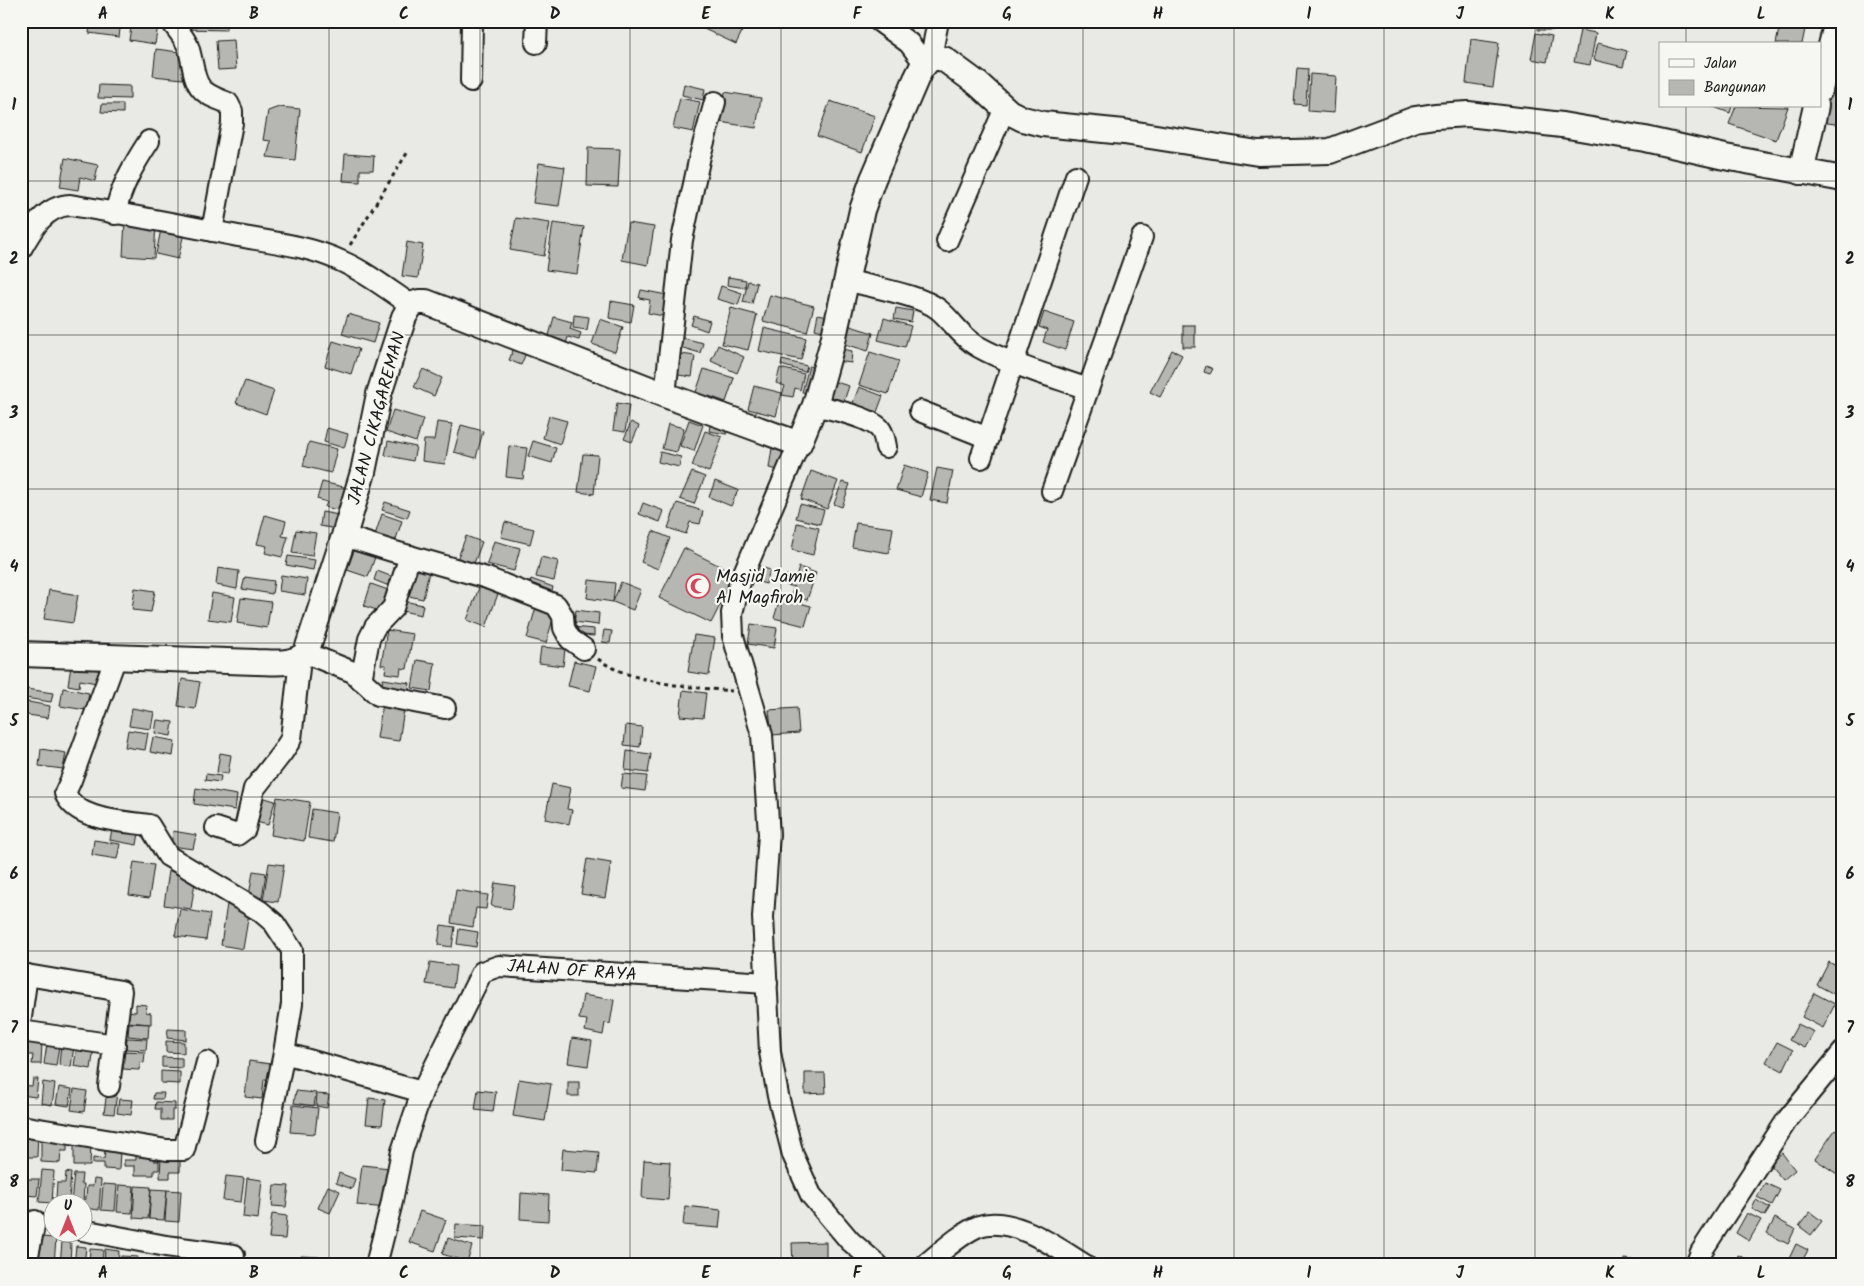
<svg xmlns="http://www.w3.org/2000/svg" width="1864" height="1286" font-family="Kalam,sans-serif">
  <rect width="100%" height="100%" fill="#e9e9e5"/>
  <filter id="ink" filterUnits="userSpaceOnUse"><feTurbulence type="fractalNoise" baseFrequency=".02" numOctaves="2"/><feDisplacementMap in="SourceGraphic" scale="10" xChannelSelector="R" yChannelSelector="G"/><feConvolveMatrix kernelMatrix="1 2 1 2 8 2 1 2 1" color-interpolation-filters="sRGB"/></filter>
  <g filter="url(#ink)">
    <g fill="#b6b6b3" stroke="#1c1c1c">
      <path d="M 91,21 L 121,21 L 119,37 L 89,33 Z"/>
      <path d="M 132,21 L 158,25 L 155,44 L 129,40 Z"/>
      <path d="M 185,21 L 226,21 L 226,30 L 185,29 Z"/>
      <path d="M 708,21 L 747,21 L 736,44 L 704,29 Z"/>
      <rect x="1538" y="21" width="24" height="9"/>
      <path d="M 1780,24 L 1805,29 L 1802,44 L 1776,44 Z"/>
      <path d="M 1580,30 L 1596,33 L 1590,65 L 1574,62 Z"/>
      <path d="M 1536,33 L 1552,36 L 1547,62 L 1531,59 Z"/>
      <path d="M 1471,39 L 1499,43 L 1493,87 L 1466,83 Z"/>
      <path d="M 234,40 L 236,69 L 218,70 L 216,41 Z"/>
      <path d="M 1598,43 L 1627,51 L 1623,67 L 1594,60 Z"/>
      <path d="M 156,49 L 186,53 L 183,79 L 153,76 Z"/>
      <path d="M 1833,51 L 1843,53 L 1843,125 L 1820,122 Z"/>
      <path d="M 1297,68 L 1308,69 L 1306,105 L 1294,104 Z"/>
      <path d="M 1310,74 L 1336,76 L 1334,113 L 1308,111 Z"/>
      <path d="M 684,84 L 705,89 L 703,100 L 682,95 Z"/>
      <path d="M 99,85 L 130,86 L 130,99 L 98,98 Z"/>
      <path d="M 725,92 L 761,98 L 756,128 L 720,122 Z"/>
      <path d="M 680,98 L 700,102 L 693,132 L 673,128 Z"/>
      <path d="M 830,101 L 875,116 L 862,152 L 817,136 Z"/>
      <path d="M 102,104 L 123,104 L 123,113 L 101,112 Z"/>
      <path d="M 1711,106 L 1732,106 L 1730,113 Z"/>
      <path d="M 1736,106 L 1788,107 L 1776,140 L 1729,124 Z"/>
      <path d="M 279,107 L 300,109 L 295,160 L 267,157 L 271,141 L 263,140 L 268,111 Z"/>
      <path d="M 588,148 L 620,149 L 618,187 L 587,186 Z"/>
      <path d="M 345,154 L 374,156 L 373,170 L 360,170 L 360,182 L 343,181 Z"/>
      <path d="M 65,158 L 98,165 L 95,181 L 80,177 L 78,190 L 60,187 Z"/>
      <path d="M 539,163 L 565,167 L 559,206 L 533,203 Z"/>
      <path d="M 516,218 L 550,223 L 544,256 L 510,250 Z"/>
      <path d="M 125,221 L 156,223 L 154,258 L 123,256 Z"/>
      <path d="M 553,223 L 584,227 L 577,274 L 546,270 Z"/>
      <path d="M 628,223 L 654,227 L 648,265 L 622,260 Z"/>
      <path d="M 161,229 L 184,233 L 178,259 L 156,254 Z"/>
      <path d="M 407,242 L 423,245 L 418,278 L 402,276 Z"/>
      <path d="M 728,277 L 746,280 L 745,288 L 727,285 Z"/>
      <path d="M 748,281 L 757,283 L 752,304 L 743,302 Z"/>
      <path d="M 721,286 L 742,293 L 738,305 L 717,299 Z"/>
      <path d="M 641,290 L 667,295 L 663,316 L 648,313 L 650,300 L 639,298 Z"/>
      <path d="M 770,295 L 814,306 L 807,332 L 763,321 Z"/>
      <path d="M 611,301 L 634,305 L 631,322 L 609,318 Z"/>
      <path d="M 731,308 L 757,315 L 748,350 L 722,344 Z"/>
      <path d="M 896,308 L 913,311 L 911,322 L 894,319 Z"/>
      <path d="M 1044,312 L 1074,322 L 1065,350 L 1043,342 L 1047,330 L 1039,327 Z"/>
      <path d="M 348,314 L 379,323 L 373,343 L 342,334 Z"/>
      <path d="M 818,314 L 833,317 L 829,333 L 815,329 Z"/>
      <path d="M 574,315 L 589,317 L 587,330 L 573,328 Z"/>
      <path d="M 694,316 L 710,321 L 707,331 L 691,325 Z"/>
      <path d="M 554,317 L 572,322 L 570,329 L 581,333 L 579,340 L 568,337 L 566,344 L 548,339 Z"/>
      <path d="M 884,318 L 911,326 L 905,347 L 878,340 Z"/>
      <path d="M 600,319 L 623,327 L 615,352 L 592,344 Z"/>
      <path d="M 847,325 L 873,333 L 868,351 L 842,343 Z"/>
      <rect x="1183" y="325" width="12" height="22"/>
      <path d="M 764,328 L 806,338 L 801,360 L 759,351 Z"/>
      <path d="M 676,336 L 703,343 L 700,353 L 673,345 Z"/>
      <path d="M 333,341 L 359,349 L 351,374 L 325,366 Z"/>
      <path d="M 718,345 L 744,357 L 737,373 L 711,361 Z"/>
      <path d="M 514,348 L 526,353 L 521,365 L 509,360 Z"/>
      <path d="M 839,348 L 852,351 L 851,363 L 837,361 Z"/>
      <path d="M 1172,350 L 1182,355 L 1160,397 L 1150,392 Z"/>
      <path d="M 870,352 L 899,361 L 888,394 L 859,385 Z"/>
      <path d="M 675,353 L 695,356 L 692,377 L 672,374 Z"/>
      <path d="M 782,360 L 807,366 L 805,372 L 781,365 Z"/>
      <path d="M 809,366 L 814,367 L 808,393 L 802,392 Z"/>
      <path d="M 1206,366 L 1213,369 L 1210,374 L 1204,372 Z"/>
      <path d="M 780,368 L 804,374 L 800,390 L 795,388 L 793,397 L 782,395 L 785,386 L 776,383 Z"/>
      <path d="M 423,369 L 442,378 L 434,396 L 414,387 Z"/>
      <path d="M 704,369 L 734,378 L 726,402 L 709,396 L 707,399 L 695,395 Z"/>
      <path d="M 245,381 L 274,391 L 266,414 L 236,403 Z"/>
      <path d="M 832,381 L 849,386 L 844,401 L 827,396 Z"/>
      <path d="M 754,386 L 782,393 L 776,416 L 748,409 Z"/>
      <path d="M 859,387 L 883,396 L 877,412 L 853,403 Z"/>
      <path d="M 617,403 L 629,405 L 625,432 L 613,430 Z"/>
      <path d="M 393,410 L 423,419 L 416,442 L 386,432 Z"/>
      <path d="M 549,416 L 567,421 L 560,444 L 543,438 Z"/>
      <path d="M 689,420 L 703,425 L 694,451 L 680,446 Z"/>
      <path d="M 711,421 L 728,424 L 727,434 L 709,431 Z"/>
      <path d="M 437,422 L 452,424 L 445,464 L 422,461 L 424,440 L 434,440 Z"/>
      <path d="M 631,422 L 639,426 L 632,442 L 624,439 Z"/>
      <path d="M 668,424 L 684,428 L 677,452 L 662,449 Z"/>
      <path d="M 461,425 L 483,431 L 476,458 L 454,452 Z"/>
      <path d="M 327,428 L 348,434 L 344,448 L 324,442 Z"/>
      <path d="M 705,431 L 722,437 L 709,472 L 692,466 Z"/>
      <path d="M 388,441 L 416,447 L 413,461 L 385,455 Z"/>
      <path d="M 533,441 L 556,448 L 552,463 L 528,456 Z"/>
      <path d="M 309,442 L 337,449 L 331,473 L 303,466 Z"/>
      <path d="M 509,446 L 527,448 L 523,479 L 506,477 Z"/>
      <path d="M 772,448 L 786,450 L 783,471 L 769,468 Z"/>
      <path d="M 660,452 L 681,457 L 679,467 L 658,462 Z"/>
      <path d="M 583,454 L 598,455 L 594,494 L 578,492 Z"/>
      <path d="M 904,465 L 928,473 L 921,497 L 896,490 Z"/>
      <path d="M 937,468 L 953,471 L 947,503 L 930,500 Z"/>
      <path d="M 811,471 L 838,481 L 827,509 L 801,499 Z"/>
      <path d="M 692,472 L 705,477 L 694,504 L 680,499 Z"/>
      <path d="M 715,481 L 738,490 L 731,506 L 709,497 Z"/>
      <path d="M 322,482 L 348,488 L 343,506 L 339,505 L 337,510 L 325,507 L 327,502 L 317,499 Z"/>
      <path d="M 842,482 L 850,484 L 842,507 L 834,504 Z"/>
      <path d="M 385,502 L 410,510 L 407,518 L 382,510 Z"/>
      <path d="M 643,503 L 664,511 L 660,522 L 639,514 Z"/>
      <path d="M 677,503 L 703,511 L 700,524 L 690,522 L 686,534 L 668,528 Z"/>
      <path d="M 800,504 L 824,510 L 820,524 L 796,518 Z"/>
      <path d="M 322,512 L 345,516 L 343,530 L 320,526 Z"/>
      <path d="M 382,514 L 402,521 L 394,545 L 374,538 Z"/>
      <path d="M 265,515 L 286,521 L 282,536 L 288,537 L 282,557 L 265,553 L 267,546 L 257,544 Z"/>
      <path d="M 505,522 L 534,529 L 530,544 L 501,537 Z"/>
      <path d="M 797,523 L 819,528 L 813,555 L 792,550 Z"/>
      <path d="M 856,523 L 893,528 L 889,553 L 852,547 Z"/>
      <path d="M 296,530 L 316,533 L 312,556 L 292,553 Z"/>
      <path d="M 653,531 L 670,538 L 658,569 L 641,562 Z"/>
      <path d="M 466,536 L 482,542 L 473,566 L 457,560 Z"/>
      <path d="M 494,541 L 520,548 L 514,571 L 487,564 Z"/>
      <path d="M 684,548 L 736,574 L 711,623 L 659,598 Z"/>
      <path d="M 354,551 L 375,557 L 368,577 L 347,570 Z"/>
      <path d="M 288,556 L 315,560 L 313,570 L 286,565 Z"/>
      <path d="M 541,557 L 558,561 L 554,581 L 536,577 Z"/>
      <path d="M 411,563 L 430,567 L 423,599 L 404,595 Z"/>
      <path d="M 761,567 L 770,570 L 766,584 L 756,581 Z"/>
      <path d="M 799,567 L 816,573 L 807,600 L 791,595 L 794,587 L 783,584 L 786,575 L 796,578 Z"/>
      <path d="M 218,568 L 239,571 L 237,589 L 216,585 Z"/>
      <path d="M 377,571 L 393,577 L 389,586 L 374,580 Z"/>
      <path d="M 281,575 L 307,579 L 305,595 L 279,591 Z"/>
      <path d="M 245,577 L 274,581 L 272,594 L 242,589 Z"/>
      <path d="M 531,579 L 553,587 L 551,595 L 528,587 Z"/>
      <path d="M 589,580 L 615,583 L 613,602 L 587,598 Z"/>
      <path d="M 621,582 L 641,590 L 633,610 L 613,602 Z"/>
      <path d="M 371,584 L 391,591 L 383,612 L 364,606 Z"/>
      <path d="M 480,585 L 499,591 L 486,627 L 467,620 Z"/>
      <path d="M 135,588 L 155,591 L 151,612 L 132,610 Z"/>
      <path d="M 49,590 L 78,595 L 73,623 L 44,619 Z"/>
      <path d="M 212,593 L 235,597 L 231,622 L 208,619 Z"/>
      <path d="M 241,598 L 271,602 L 267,628 L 237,623 Z"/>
      <path d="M 780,598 L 811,606 L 805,626 L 774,618 Z"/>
      <path d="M 399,600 L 423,605 L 421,615 L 397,610 Z"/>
      <path d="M 537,604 L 556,609 L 546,643 L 527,638 Z"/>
      <path d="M 576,610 L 599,613 L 598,625 L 574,622 Z"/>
      <path d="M 751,624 L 777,628 L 774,648 L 748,644 Z"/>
      <path d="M 572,627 L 594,629 L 594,636 L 571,634 Z"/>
      <path d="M 387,630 L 413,634 L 407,669 L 401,668 L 400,675 L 385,673 L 386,665 L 381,665 Z"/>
      <path d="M 604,630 L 612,631 L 610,643 L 602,642 Z"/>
      <path d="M 694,635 L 715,638 L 709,675 L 688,672 Z"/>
      <path d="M 541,647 L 565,649 L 563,666 L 539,663 Z"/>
      <path d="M 417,660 L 435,663 L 431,691 L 412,688 Z"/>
      <path d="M 574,661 L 596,666 L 590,691 L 568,686 Z"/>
      <path d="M 71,666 L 99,670 L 97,683 L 80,680 L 79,687 L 68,685 Z"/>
      <path d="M 182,679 L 200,682 L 195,709 L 178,706 Z"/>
      <path d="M 383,679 L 410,683 L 408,697 L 380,692 Z"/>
      <path d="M 63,688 L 89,693 L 86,710 L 60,706 Z"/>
      <path d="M 27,689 L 53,693 L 51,702 L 25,698 Z"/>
      <path d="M 683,690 L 706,693 L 703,718 L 680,716 Z"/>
      <path d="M 383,700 L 405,703 L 399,741 L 377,738 Z"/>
      <path d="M 23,701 L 50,706 L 48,718 L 21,714 Z"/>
      <path d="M 132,708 L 154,712 L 151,729 L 129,726 Z"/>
      <path d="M 797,708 L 799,733 L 772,735 L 769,710 Z"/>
      <path d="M 157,720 L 173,722 L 171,736 L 155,733 Z"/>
      <path d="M 626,725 L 642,727 L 640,747 L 624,745 Z"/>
      <path d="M 128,730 L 148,733 L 145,750 L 125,747 Z"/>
      <path d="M 153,737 L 175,741 L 173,756 L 150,752 Z"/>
      <path d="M 41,749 L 66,753 L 63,769 L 39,766 Z"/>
      <path d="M 627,751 L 651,754 L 648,773 L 625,770 Z"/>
      <path d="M 220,753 L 231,755 L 228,774 L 217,772 Z"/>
      <path d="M 206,774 L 221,776 L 220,782 L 205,780 Z"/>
      <path d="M 623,774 L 647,776 L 645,791 L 621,788 Z"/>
      <path d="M 552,784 L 571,788 L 567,809 L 572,810 L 569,824 L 545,819 Z"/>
      <path d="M 196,788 L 237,795 L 235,810 L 194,804 Z"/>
      <path d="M 255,795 L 275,801 L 268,825 L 248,820 Z"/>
      <path d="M 277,797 L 310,802 L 304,841 L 271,835 Z"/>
      <path d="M 312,809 L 337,813 L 333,842 L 308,838 Z"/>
      <path d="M 112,829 L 139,833 L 137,845 L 110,840 Z"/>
      <path d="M 173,831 L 196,835 L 193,849 L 171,846 Z"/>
      <path d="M 94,840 L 120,844 L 117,859 L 92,855 Z"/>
      <path d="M 587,859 L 611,863 L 605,898 L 581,894 Z"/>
      <path d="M 134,862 L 154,865 L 149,898 L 129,895 Z"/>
      <path d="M 269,863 L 284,865 L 278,902 L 263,900 Z"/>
      <path d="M 169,871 L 196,875 L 191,909 L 164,905 Z"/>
      <path d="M 253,871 L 266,873 L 262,898 L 249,896 Z"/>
      <path d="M 495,883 L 515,886 L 512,909 L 491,906 Z"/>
      <path d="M 456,890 L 488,895 L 486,909 L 476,908 L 473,927 L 451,923 Z"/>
      <path d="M 227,904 L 250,907 L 243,949 L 221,945 Z"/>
      <path d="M 180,909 L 210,914 L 206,940 L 175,936 Z"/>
      <path d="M 441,925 L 455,927 L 452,947 L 438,945 Z"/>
      <path d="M 459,929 L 478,932 L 476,947 L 457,944 Z"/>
      <path d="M 430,962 L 456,966 L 453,988 L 426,984 Z"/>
      <path d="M 1829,962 L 1843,970 L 1843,983 L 1836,995 L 1817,985 Z"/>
      <path d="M 1814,993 L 1835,1004 L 1823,1028 L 1802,1017 Z"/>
      <path d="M 583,995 L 614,1000 L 610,1024 L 605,1023 L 603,1035 L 585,1031 L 587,1020 L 579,1019 Z"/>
      <path d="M 136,1004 L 147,1005 L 146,1012 L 151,1013 L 151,1024 L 128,1022 L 128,1011 L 136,1012 Z"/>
      <path d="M 129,1023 L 149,1024 L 148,1038 L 128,1036 Z"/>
      <path d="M 1798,1024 L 1814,1032 L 1805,1048 L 1789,1040 Z"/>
      <path d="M 168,1029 L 186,1030 L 186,1040 L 167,1038 Z"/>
      <path d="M 127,1038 L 147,1039 L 146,1050 L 126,1049 Z"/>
      <path d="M 572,1038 L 592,1041 L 588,1066 L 568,1063 Z"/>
      <path d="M 33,1041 L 42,1041 L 41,1064 L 32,1064 L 33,1055 L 25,1055 L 26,1043 L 33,1043 Z"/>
      <path d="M 166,1041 L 184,1042 L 184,1053 L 166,1052 Z"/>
      <path d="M 1777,1042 L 1793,1050 L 1783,1071 L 1766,1062 Z"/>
      <path d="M 47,1044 L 59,1046 L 56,1066 L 44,1064 Z"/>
      <path d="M 61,1044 L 74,1046 L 71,1067 L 59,1065 Z"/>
      <path d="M 77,1046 L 94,1048 L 91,1069 L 74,1066 Z"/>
      <path d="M 122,1051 L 145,1052 L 144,1063 L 140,1062 L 139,1070 L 123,1069 L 124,1061 L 121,1061 Z"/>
      <path d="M 162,1057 L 182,1058 L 182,1068 L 162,1067 Z"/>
      <path d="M 249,1061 L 278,1065 L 276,1080 L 264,1079 L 262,1099 L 245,1097 Z"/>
      <path d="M 161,1071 L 180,1072 L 180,1084 L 161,1083 Z"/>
      <path d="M 805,1073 L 825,1073 L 826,1093 L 805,1094 Z"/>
      <path d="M 33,1079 L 38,1079 L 36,1097 L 21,1095 L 21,1085 L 32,1086 Z"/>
      <path d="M 519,1079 L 551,1084 L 545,1121 L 513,1116 Z"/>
      <path d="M 43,1082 L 55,1084 L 52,1105 L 41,1103 Z"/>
      <rect x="568" y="1082" width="11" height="14"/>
      <path d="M 59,1087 L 72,1089 L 69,1106 L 56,1104 Z"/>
      <path d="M 74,1089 L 87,1091 L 84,1112 L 71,1110 Z"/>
      <path d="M 478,1090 L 496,1092 L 493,1112 L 475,1110 Z"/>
      <path d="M 107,1091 L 117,1093 L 114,1114 L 104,1113 Z"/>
      <path d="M 296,1091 L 316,1093 L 314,1106 L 294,1103 Z"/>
      <path d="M 154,1093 L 164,1093 L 163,1099 L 153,1099 Z"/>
      <path d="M 317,1094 L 329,1095 L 327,1108 L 316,1106 Z"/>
      <path d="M 369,1098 L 385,1100 L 382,1125 L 366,1124 Z"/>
      <path d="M 119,1099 L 133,1100 L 131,1115 L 117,1113 Z"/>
      <path d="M 156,1102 L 175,1103 L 175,1110 L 172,1110 L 172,1120 L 161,1120 L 161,1109 L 155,1109 Z"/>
      <path d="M 293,1105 L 318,1108 L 315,1134 L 290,1132 Z"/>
      <path d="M 1835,1130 L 1843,1135 L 1843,1173 L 1840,1176 L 1815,1159 Z"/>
      <path d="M 21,1132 L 38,1133 L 37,1157 L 21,1157 Z"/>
      <path d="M 41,1137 L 61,1138 L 61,1143 L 67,1144 L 67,1151 L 61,1151 L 60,1163 L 41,1162 Z"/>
      <path d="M 74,1142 L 91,1143 L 90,1166 L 74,1166 Z"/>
      <path d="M 563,1149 L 599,1152 L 597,1173 L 561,1170 Z"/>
      <path d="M 105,1150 L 120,1151 L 119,1170 L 104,1169 L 104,1163 L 93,1163 L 93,1158 L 104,1159 Z"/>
      <path d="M 136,1152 L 154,1153 L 154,1161 L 159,1161 L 159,1170 L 154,1170 L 154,1175 L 135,1175 L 135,1166 L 124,1166 L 124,1160 L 136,1160 Z"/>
      <path d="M 1782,1153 L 1795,1170 L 1783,1180 L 1769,1164 Z"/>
      <path d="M 161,1156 L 170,1156 L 170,1160 L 180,1160 L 180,1172 L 170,1172 L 170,1178 L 160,1178 Z"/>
      <path d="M 644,1160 L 670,1162 L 668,1200 L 642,1198 Z"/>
      <path d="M 362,1165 L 390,1168 L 386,1208 L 357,1205 Z"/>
      <path d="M 42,1170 L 54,1171 L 52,1203 L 39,1202 Z"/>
      <path d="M 21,1172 L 25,1173 L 23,1198 L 21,1198 Z"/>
      <path d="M 66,1172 L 71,1173 L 69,1200 L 56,1198 L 57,1183 L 65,1183 Z"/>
      <path d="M 339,1173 L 355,1179 L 352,1189 L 336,1183 Z"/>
      <path d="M 74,1174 L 82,1174 L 81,1184 L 84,1184 L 83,1203 L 71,1202 Z"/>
      <path d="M 226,1176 L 244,1178 L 241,1202 L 223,1200 Z"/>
      <path d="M 247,1178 L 262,1180 L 258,1219 L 243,1217 Z"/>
      <path d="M 27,1179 L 39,1179 L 37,1196 L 25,1195 Z"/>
      <path d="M 94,1179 L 101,1180 L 99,1210 L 85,1208 L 87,1186 L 93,1186 Z"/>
      <path d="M 1765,1183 L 1780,1190 L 1772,1205 L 1757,1197 Z"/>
      <path d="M 103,1184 L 117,1185 L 115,1211 L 101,1210 Z"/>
      <path d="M 119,1185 L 134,1186 L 132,1213 L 117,1212 Z"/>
      <path d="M 274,1185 L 289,1186 L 286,1207 L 272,1206 Z"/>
      <path d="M 135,1186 L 151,1187 L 148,1219 L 133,1218 Z"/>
      <path d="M 328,1186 L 340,1191 L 330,1213 L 318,1208 Z"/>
      <path d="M 151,1189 L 167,1190 L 164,1220 L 149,1219 Z"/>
      <path d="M 167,1190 L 181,1191 L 179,1222 L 165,1221 Z"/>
      <path d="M 521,1193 L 549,1195 L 548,1221 L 520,1219 Z"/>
      <path d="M 1756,1200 L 1770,1208 L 1765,1216 L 1752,1209 Z"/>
      <path d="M 685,1206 L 721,1210 L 719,1228 L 683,1225 Z"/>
      <path d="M 420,1211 L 446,1220 L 435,1251 L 409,1242 Z"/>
      <path d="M 1810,1212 L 1822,1221 L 1811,1235 L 1799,1226 Z"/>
      <path d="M 1747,1213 L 1761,1220 L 1749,1241 L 1736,1233 Z"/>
      <path d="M 272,1214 L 287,1216 L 285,1239 L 269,1238 Z"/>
      <path d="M 1775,1218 L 1795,1229 L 1788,1244 L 1767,1233 Z"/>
      <path d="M 456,1224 L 485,1226 L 484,1240 L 455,1238 Z"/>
      <path d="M 40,1237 L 56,1238 L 54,1264 L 38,1263 Z"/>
      <path d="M 448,1238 L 472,1246 L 467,1262 L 442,1254 Z"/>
      <path d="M 62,1242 L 71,1243 L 70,1265 L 60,1265 Z"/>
      <path d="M 826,1242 L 826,1265 L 793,1265 L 792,1243 Z"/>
      <path d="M 1796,1244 L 1808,1250 L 1800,1265 L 1786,1265 Z"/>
      <path d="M 76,1246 L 86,1247 L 84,1265 L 74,1265 Z"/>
      <path d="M 90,1249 L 103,1250 L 102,1265 L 89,1265 Z"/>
      <path d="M 105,1249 L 119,1251 L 118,1265 L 104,1265 Z"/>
      <path d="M 1738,1255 L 1760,1265 L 1734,1265 Z"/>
      <path d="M 121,1256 L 138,1257 L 137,1265 L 121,1265 Z"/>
      <path d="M 301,1256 L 319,1257 L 318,1265 L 300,1265 Z"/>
      <path d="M 1624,1259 L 1644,1262 L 1644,1265 L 1623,1265 Z"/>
      <path d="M 700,1260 L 711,1262 L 710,1265 L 699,1265 Z"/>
    </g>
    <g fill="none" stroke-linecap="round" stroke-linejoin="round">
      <g stroke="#1c1c1c" stroke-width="24">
        <g id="minor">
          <path d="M 171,21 C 176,28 183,36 187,44 C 193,57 192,78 201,88 C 207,96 219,99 228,103 L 232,111 L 232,123 L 212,231"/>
          <path d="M 879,21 L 909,43 L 925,64"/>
          <path d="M 536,43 L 537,21"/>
          <path d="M 931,57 L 938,21"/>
          <path d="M 471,81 L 472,21"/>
          <path d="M 115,214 C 121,186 134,164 149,141"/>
          <path d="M 947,241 L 1005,108"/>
          <path d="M 21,249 C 32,229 45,206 70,205 C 126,214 182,225 238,236 C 272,242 309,246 341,261 C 366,272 389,290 411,305"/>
          <path d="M 847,280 C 870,287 920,295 938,309 C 952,320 960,336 977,346 C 1011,365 1051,376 1088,389"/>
          <path d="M 665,395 L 682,240 L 700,156 L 715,102"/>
          <path d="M 815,405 C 833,410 862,415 877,426 C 883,430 885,440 886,447"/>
          <path d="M 920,411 L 988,438"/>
          <path d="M 799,444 L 740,582 L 732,613 L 733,636 L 762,735 L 769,834 L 763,917 L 770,1052 L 778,1096 L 793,1155 L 811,1195 L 850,1241 L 878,1265"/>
          <path d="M 981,458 L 1076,176"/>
          <path d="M 1052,491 L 1142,237"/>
          <path d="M 344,536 L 392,551 L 487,578 L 556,605 L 563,616 L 564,628 L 570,639 L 584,649"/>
          <path d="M 306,653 L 353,672 L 378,695 L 445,708"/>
          <path d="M 116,657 L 71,780 L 65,793 C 76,821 123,821 149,825 L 168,856 L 260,911 L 274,923 L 292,950 L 292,1004 L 284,1053 L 266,1141"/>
          <path d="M 361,680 L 369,639 L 375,627 L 393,608 L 410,556"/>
          <path d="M 216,828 L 237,835 L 245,829 L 254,789 L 282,753 L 291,739 L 300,659"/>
          <path d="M 21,974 L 121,991 L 109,1086"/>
          <path d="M 21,1017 L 27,975"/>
          <path d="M 21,1031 L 115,1045"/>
          <path d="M 284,1053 L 422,1092"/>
          <path d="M 21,1126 L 167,1150 L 184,1150 L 207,1062"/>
          <path d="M 82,1230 L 166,1246 L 234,1255"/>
          <path d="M 26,1265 L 35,1221"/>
          <path d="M 376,1265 L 391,1206 L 402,1151 L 422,1092 L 482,972 L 499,966 L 767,983"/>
          <path d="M 925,1265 C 940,1253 961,1233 979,1226 C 1013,1215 1057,1248 1085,1265"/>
          <path d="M 1696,1265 L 1701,1252 L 1787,1120 L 1843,1052"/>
        </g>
      </g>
      <g stroke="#1c1c1c" stroke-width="28">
        <g id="tertiary">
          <path d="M 1820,90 L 1837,21"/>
          <path d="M 1801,172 L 1816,106"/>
          <path d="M 21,654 L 256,662 C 272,662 294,666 306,653 L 344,536 L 363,472 L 379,394 L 404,317 L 411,305 L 419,302 L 426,302 L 665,395 L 799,444 L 815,405 L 833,341 L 862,210 L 873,179 L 916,79 L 921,69 L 931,57 L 944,59 L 978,84 L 1009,112 L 1023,119 L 1043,124 L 1124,132 L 1258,153 L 1330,151 L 1415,119 L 1435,116 L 1468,114 L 1562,125 L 1645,139 L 1725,157 L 1843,179"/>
        </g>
      </g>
      <g stroke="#1c1c1c" stroke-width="3" stroke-dasharray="4 4" stroke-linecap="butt">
        <path d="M 350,245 L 409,150"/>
        <path d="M 598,659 C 632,684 691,687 732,691"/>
      </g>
      <use href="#minor" stroke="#f6f6f2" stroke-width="20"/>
      <use href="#tertiary" stroke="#f6f6f2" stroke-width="24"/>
    </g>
  </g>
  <path fill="none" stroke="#1c1c1c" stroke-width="1" stroke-opacity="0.55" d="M 178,21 L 178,1265M 329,21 L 329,1265M 480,21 L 480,1265M 630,21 L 630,1265M 781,21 L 781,1265M 932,21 L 932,1265M 1083,21 L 1083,1265M 1234,21 L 1234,1265M 1384,21 L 1384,1265M 1535,21 L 1535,1265M 1686,21 L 1686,44M 1686,106 L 1686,1265M 21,181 L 1843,181M 21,335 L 1843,335M 21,489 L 1843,489M 21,643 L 1843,643M 21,797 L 1843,797M 21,951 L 1843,951M 21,1105 L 1843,1105"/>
  <defs>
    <g id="mosque-ring" transform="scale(1.25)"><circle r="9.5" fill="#f6f6f2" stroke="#d1495b" stroke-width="1.5"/><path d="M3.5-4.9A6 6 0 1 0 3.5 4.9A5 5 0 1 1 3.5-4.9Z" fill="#d1495b"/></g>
  </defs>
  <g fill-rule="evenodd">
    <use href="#mosque-ring" x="698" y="586"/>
  </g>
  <g text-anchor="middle" stroke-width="4.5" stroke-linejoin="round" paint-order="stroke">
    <g font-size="18" fill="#1c1c1c" stroke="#f6f6f2">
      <text transform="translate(376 418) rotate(-75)" y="6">JALAN CIKAGAREMAN</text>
      <text transform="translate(572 970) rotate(4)" y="6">JALAN OF RAYA</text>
    </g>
    <g font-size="18" fill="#1c1c1c" stroke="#f6f6f2" text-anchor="start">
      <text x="716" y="582">Masjid Jamie<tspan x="716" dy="21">Al Magfiroh</tspan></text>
    </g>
  </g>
  <rect width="1864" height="1286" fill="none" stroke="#f6f6f2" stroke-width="55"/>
  <rect x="1659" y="42" width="162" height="65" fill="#f6f6f2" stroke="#9f9f9c"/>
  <rect x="1669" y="59" width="25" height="8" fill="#f6f6f2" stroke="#9f9f9c"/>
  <text x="1704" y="68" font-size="15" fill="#1c1c1c">Jalan</text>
  <rect x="1669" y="80" width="25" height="15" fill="#b6b6b3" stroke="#9f9f9c"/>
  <text x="1704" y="92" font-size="15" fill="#1c1c1c">Bangunan</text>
  <g transform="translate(68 1218)"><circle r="24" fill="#f6f6f2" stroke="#9f9f9c"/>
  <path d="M0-4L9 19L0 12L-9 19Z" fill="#d1495b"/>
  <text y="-8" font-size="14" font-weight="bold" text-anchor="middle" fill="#1c1c1c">U</text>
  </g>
  <rect x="28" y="28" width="1808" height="1230" fill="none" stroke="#1c1c1c" stroke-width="2"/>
  <g font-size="16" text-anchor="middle" font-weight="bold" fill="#1c1c1c">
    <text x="103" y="19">A</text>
    <text x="254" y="19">B</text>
    <text x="404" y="19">C</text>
    <text x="555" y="19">D</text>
    <text x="706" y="19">E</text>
    <text x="857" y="19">F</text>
    <text x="1007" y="19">G</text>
    <text x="1158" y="19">H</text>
    <text x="1309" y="19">I</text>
    <text x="1460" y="19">J</text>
    <text x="1610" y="19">K</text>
    <text x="1761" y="19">L</text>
    <text x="14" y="110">1</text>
    <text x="1850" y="110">1</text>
    <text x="14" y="264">2</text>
    <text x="1850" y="264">2</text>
    <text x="14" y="418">3</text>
    <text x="1850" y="418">3</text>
    <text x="14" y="572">4</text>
    <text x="1850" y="572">4</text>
    <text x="14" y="726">5</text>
    <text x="1850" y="726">5</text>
    <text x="14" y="879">6</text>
    <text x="1850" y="879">6</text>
    <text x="14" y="1033">7</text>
    <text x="1850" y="1033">7</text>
    <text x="14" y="1187">8</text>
    <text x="1850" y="1187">8</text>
    <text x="103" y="1278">A</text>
    <text x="254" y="1278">B</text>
    <text x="404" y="1278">C</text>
    <text x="555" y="1278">D</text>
    <text x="706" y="1278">E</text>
    <text x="857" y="1278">F</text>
    <text x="1007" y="1278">G</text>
    <text x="1158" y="1278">H</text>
    <text x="1309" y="1278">I</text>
    <text x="1460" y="1278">J</text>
    <text x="1610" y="1278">K</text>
    <text x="1761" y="1278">L</text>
  </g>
</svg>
